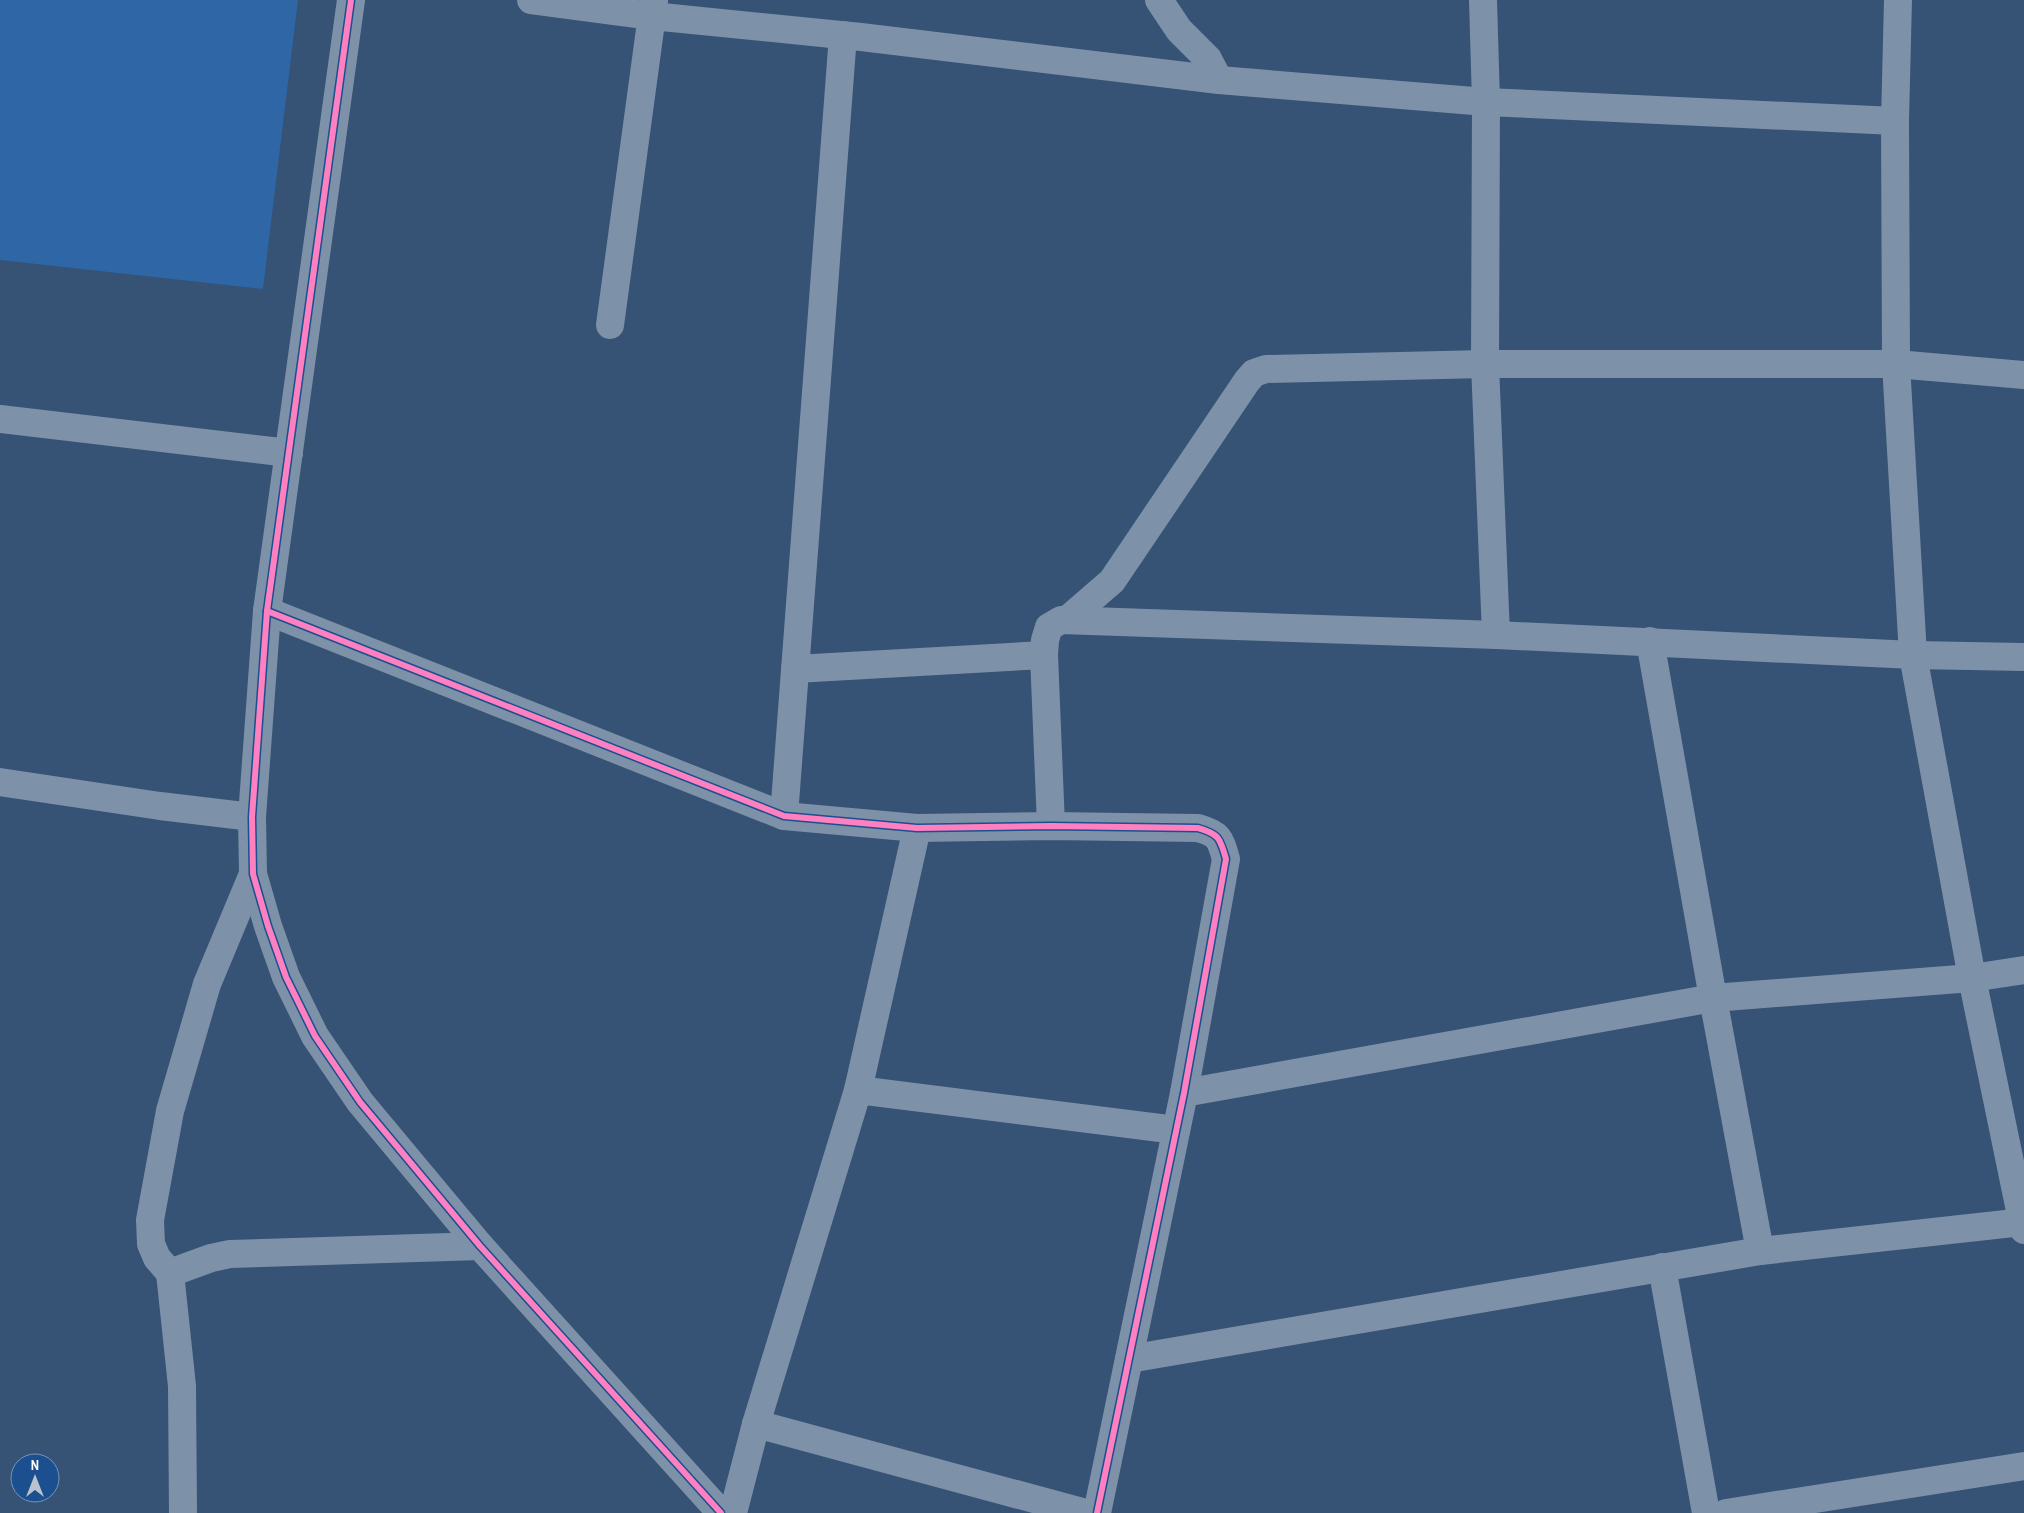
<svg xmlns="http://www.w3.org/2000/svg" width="2024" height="1513" font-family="'Archivo Narrow',sans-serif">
  <rect width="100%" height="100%" fill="#365274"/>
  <path fill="#2f66a5" d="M 0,0 L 298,0 L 263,289 L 0,260 Z"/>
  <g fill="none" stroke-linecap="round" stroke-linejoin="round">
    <g stroke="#7d92a8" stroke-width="28">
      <path d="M 351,0 L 267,611 L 252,817 L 253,874 L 268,926 L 286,977 L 315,1036 L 360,1102 L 480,1246 L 721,1513"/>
      <path d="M 531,0 L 652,16 L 861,37 L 1219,80 L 1486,102 L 1895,121"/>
      <path d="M 1159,0 L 1179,30 L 1208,59 L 1219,80"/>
      <path d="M 1483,0 L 1486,102 L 1485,364 L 1496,635"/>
      <path d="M 1898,0 L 1895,121 L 1896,364 L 1913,655 L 1972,978 L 2024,1230"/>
      <path d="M 610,325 L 654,0"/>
      <path d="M 0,419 L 289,453"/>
      <path d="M 267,611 L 784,816 L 917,828 L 1051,826 L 1198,828 C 1219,834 1220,838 1226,859 L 1184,1093 L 1097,1513"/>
      <path d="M 1068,619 L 1112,581 L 1247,381 L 1254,373 L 1266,369 L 1485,364 L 1896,364 L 2024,375"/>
      <path d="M 1650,641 L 1713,998 L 1760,1251"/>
      <path d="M 795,669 L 1044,655"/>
      <path d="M 0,782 L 160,806 L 252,817"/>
      <path d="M 784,816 L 843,35"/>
      <path d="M 1051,826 L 1044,655 L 1045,640 L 1049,627 L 1061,620 L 1496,635 L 1913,655 L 2024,657"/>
      <path d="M 858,1090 L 1176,1130"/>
      <path d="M 1184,1093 L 1713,998 L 1972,978 L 2024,970"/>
      <path d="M 1662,1267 L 1706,1513"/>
      <path d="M 170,1273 L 157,1258 L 151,1244 L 150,1220 L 170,1111 L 207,984 L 253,874"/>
      <path d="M 1129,1359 L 1760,1251 L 2024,1222"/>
      <path d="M 756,1424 L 1086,1513"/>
      <path d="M 183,1513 L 182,1386 L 170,1273 L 211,1258 L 230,1254 L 480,1246"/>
      <path d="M 733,1513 L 756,1424 L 858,1090 L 917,828"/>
      <path d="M 1726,1513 L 2024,1466"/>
    </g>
    <g stroke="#1b4f8f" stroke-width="9">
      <g id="cycleway">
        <path d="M 351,0 L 267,611 L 252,817 L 253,874 L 268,926 L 286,977 L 315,1036 L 360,1102 L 480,1246 L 721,1513"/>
        <path d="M 267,611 L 784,816 L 917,828 L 1051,826 L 1198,828 C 1219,834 1220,838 1226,859 L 1184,1093 L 1097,1513"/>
      </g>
    </g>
    <use href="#cycleway" stroke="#ff80c0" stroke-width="6"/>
  </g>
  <g transform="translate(35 1478)"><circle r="24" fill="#1b4f8f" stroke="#7695bc"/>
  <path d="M0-4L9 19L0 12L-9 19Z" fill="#b9c2ce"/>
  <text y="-8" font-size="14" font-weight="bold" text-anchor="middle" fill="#ffffff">N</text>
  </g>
</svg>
